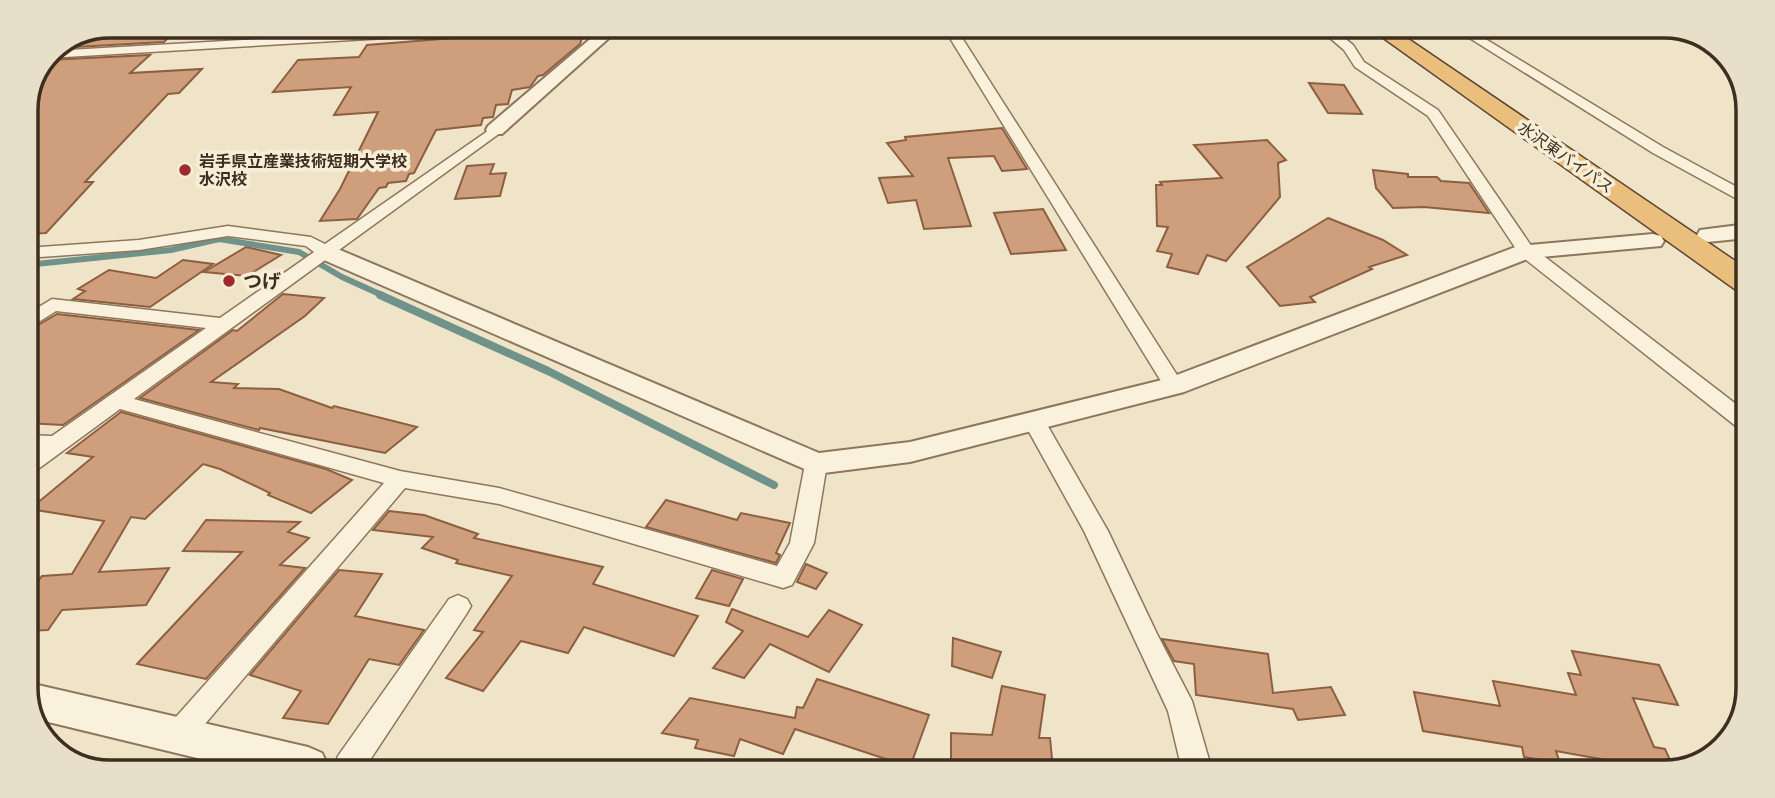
<svg xmlns="http://www.w3.org/2000/svg" width="1775" height="798" font-family="'Times New Roman','Noto Sans JP',serif">
  <rect width="100%" height="100%" fill="#f0e4c8"/>
  <g fill="none" stroke-linecap="round" stroke-linejoin="round">
    <path stroke="#6f938a" stroke-width="6" d="M 26,265 L 171,250 L 219,239 L 299,252 L 342,277 L 384,296"/>
    <path stroke="#6f938a" stroke-width="8" d="M 380,295 L 548,371 L 774,485"/>
  </g>
  <g fill="#cf9f7d" stroke="#8d5f41" stroke-width="2">
    <path d="M 568,29 L 567,33 L 584,32 L 580,44 L 543,75 L 538,76 L 530,87 L 512,90 L 508,104 L 496,105 L 493,117 L 483,118 L 481,125 L 436,130 L 414,173 L 409,174 L 406,181 L 388,183 L 386,187 L 379,188 L 357,219 L 320,221 L 340,189 L 378,112 L 334,115 L 351,87 L 273,92 L 298,60 L 359,57 L 367,45 Z"/>
    <path d="M 173,33 L 164,42 L 58,48 L 82,38 Z"/>
    <path d="M 150,55 L 130,73 L 202,69 L 179,93 L 168,94 L 85,182 L 93,182 L 46,233 L 26,234 L 26,105 L 47,60 Z"/>
    <path d="M 1309,83 L 1344,85 L 1362,114 L 1328,113 Z"/>
    <path d="M 1002,128 L 1027,169 L 1002,171 L 994,156 L 948,158 L 971,226 L 924,229 L 916,200 L 888,203 L 879,178 L 913,176 L 887,143 L 906,140 L 905,137 Z"/>
    <path d="M 1267,140 L 1286,160 L 1278,163 L 1280,197 L 1226,261 L 1207,255 L 1198,274 L 1167,267 L 1172,254 L 1157,251 L 1168,227 L 1157,226 L 1156,185 L 1162,185 L 1160,182 L 1222,178 L 1194,145 Z"/>
    <path d="M 494,164 L 490,174 L 506,173 L 500,196 L 455,199 L 467,166 Z"/>
    <path d="M 1373,170 L 1408,174 L 1408,177 L 1437,177 L 1441,181 L 1469,183 L 1489,213 L 1424,207 L 1393,208 L 1376,188 Z"/>
    <path d="M 1043,209 L 1066,250 L 1011,254 L 994,213 Z"/>
    <path d="M 1328,218 L 1383,240 L 1407,255 L 1369,267 L 1372,269 L 1310,297 L 1315,302 L 1280,306 L 1247,267 Z"/>
    <path d="M 246,247 L 281,255 L 247,276 L 204,272 Z"/>
    <path d="M 183,260 L 213,264 L 150,307 L 73,299 L 85,291 L 78,289 L 109,270 L 156,278 Z"/>
    <path d="M 283,294 L 324,298 L 305,316 L 211,382 L 238,384 L 234,388 L 279,389 L 332,408 L 334,406 L 417,427 L 385,453 L 260,428 L 259,430 L 140,398 L 233,330 L 237,331 Z"/>
    <path d="M 57,314 L 199,330 L 63,425 L 26,423 L 26,332 Z"/>
    <path d="M 121,412 L 326,469 L 352,480 L 311,513 L 268,495 L 270,493 L 220,469 L 203,464 L 145,519 L 131,517 L 99,572 L 169,568 L 146,605 L 62,610 L 48,630 L 26,631 L 26,597 L 42,576 L 72,574 L 104,521 L 30,509 L 93,457 L 67,453 Z"/>
    <path d="M 666,500 L 737,520 L 741,513 L 790,523 L 776,553 L 780,555 L 776,563 L 646,527 Z"/>
    <path d="M 389,511 L 424,515 L 478,534 L 474,538 L 603,567 L 593,584 L 698,616 L 674,656 L 584,627 L 568,653 L 521,641 L 483,691 L 446,678 L 483,632 L 474,630 L 512,576 L 456,563 L 458,560 L 422,548 L 433,537 L 373,530 Z"/>
    <path d="M 206,520 L 300,522 L 288,532 L 309,538 L 280,565 L 305,568 L 206,679 L 137,664 L 242,552 L 183,551 Z"/>
    <path d="M 806,564 L 827,573 L 816,589 L 797,582 Z"/>
    <path d="M 339,570 L 382,574 L 355,616 L 424,630 L 399,665 L 369,659 L 328,724 L 283,718 L 301,691 L 250,675 Z"/>
    <path d="M 712,570 L 743,579 L 729,606 L 696,598 Z"/>
    <path d="M 732,609 L 808,637 L 829,610 L 862,625 L 829,672 L 770,644 L 744,678 L 713,668 L 743,631 L 726,622 Z"/>
    <path d="M 953,638 L 1001,652 L 992,678 L 952,666 Z"/>
    <path d="M 1162,639 L 1268,654 L 1273,693 L 1331,687 L 1345,715 L 1298,720 L 1293,709 L 1196,695 L 1194,664 L 1174,661 Z"/>
    <path d="M 1572,651 L 1659,665 L 1678,705 L 1633,698 L 1654,747 L 1665,749 L 1674,769 L 1667,771 L 1556,751 L 1560,763 L 1524,757 L 1522,747 L 1423,731 L 1414,692 L 1500,706 L 1493,681 L 1576,695 L 1568,673 L 1581,675 Z"/>
    <path d="M 817,679 L 929,715 L 910,767 L 795,729 L 783,754 L 740,739 L 734,756 L 695,748 L 698,740 L 662,733 L 690,698 L 795,718 L 797,707 L 803,708 Z"/>
    <path d="M 1002,686 L 1045,695 L 1039,738 L 1050,738 L 1053,769 L 951,769 L 951,733 L 992,735 Z"/>
  </g>
  <g fill="none" stroke-linecap="round" stroke-linejoin="round">
    <g stroke="#8d765c" stroke-width="3">
      <g id="minor">
        <path d="M 451,28 L 510,28 L 504,31 L 48,58 L 51,51 Z"/>
        <path d="M 945,30 L 957,30 L 1184,386 L 1181,391 L 1167,391 L 1164,386 Z"/>
        <path d="M 1322,31 L 1336,31 L 1353,45 L 1364,62 L 1438,110 L 1532,247 L 1745,411 L 1745,429 L 1737,427 L 1520,255 L 1428,116 L 1355,67 L 1344,50 Z"/>
        <path d="M 1460,32 L 1474,32 L 1663,147 L 1748,193 L 1748,205 L 1653,153 Z"/>
        <path d="M 495,126 L 500,127 L 500,133 L 134,399 L 400,471 L 499,488 L 777,566 L 790,543 L 805,464 L 808,458 L 816,456 L 824,458 L 827,464 L 814,543 L 792,585 L 783,588 L 499,504 L 405,488 L 188,744 L 178,748 L 168,744 L 163,735 L 168,726 L 384,483 L 120,409 L 34,472 L 26,474 L 26,454 L 33,450 L 26,450 L 26,435 L 52,436 L 206,328 L 56,311 L 26,330 L 26,315 L 52,299 L 220,318 L 314,252 L 306,246 L 228,236 L 139,250 L 26,258 L 26,248 L 139,240 L 228,226 L 311,237 L 325,244 Z"/>
        <path d="M 1034,414 L 1042,416 L 1108,531 L 1157,634 L 1192,701 L 1212,770 L 1182,770 L 1168,711 L 1084,531 L 1023,421 L 1026,416 Z"/>
        <path d="M 458,595 L 467,599 L 471,606 L 467,613 L 366,766 L 334,766 L 338,756 L 449,599 Z"/>
      </g>
    </g>
    <g stroke="#8d765c" stroke-width="4">
      <g id="tertiary">
        <path d="M 603,28 L 620,28 L 502,134 L 488,134 L 486,130 L 488,126 Z"/>
        <path d="M 1747,224 L 1747,238 L 1708,242 L 1700,240 L 1697,235 L 1700,230 Z"/>
        <path d="M 1653,234 L 1661,236 L 1664,241 L 1661,246 L 1530,258 L 1184,392 L 910,462 L 816,474 L 317,257 L 314,252 L 317,247 L 333,247 L 819,453 L 910,442 L 1166,379 L 1518,246 Z"/>
        <path d="M 29,683 L 308,747 L 322,753 L 328,766 L 230,766 L 36,719 L 26,693 L 26,684 Z"/>
      </g>
    </g>
    <g stroke="#5b4430" stroke-width="3">
      <path id="trunk" d="M 1375,32 L 1398,32 L 1747,269 L 1747,292 L 1736,290 Z"/>
    </g>
    <use href="#minor" fill="#faf1dc" fill-rule="evenodd"/>
    <use href="#tertiary" fill="#faf1dc" fill-rule="evenodd"/>
    <use href="#trunk" fill="#eabe7c" fill-rule="evenodd"/>
  </g>
  <g fill="#9e2a2b" stroke="#f7eed8" stroke-width="2.5">
    <circle cx="185" cy="170" r="7"/>
    <circle cx="229" cy="281" r="7"/>
  </g>
  <g text-anchor="middle" stroke-width="7" stroke-linejoin="round" paint-order="stroke">
    <g font-size="16" fill="#3d2e20" stroke="#f7eed8">
      <text transform="translate(1566 157) rotate(35)" y="6">水沢東バイパス</text>
    </g>
    <g font-size="16" font-weight="bold" fill="#3d2e20" stroke="#f7eed8" text-anchor="start">
      <text x="199" y="167">岩手県立産業技術短期大学校<tspan x="199" dy="18">水沢校</tspan></text>
    </g>
    <g font-size="19" font-weight="bold" fill="#3d2e20" stroke="#f7eed8" text-anchor="start">
      <text x="243" y="288">つげ</text>
    </g>
  </g>
  <path d="M0 0H1775V798H0ZM110 38H1664A72 72 0 0 1 1736 110V688A72 72 0 0 1 1664 760H110A72 72 0 0 1 38 688V110A72 72 0 0 1 110 38Z" fill="#e8dfc9" fill-rule="evenodd"/>
  <path fill="none" stroke="#3d2e20" stroke-width="3.5" d="M110 38H1664A72 72 0 0 1 1736 110V688A72 72 0 0 1 1664 760H110A72 72 0 0 1 38 688V110A72 72 0 0 1 110 38Z"/>
</svg>
